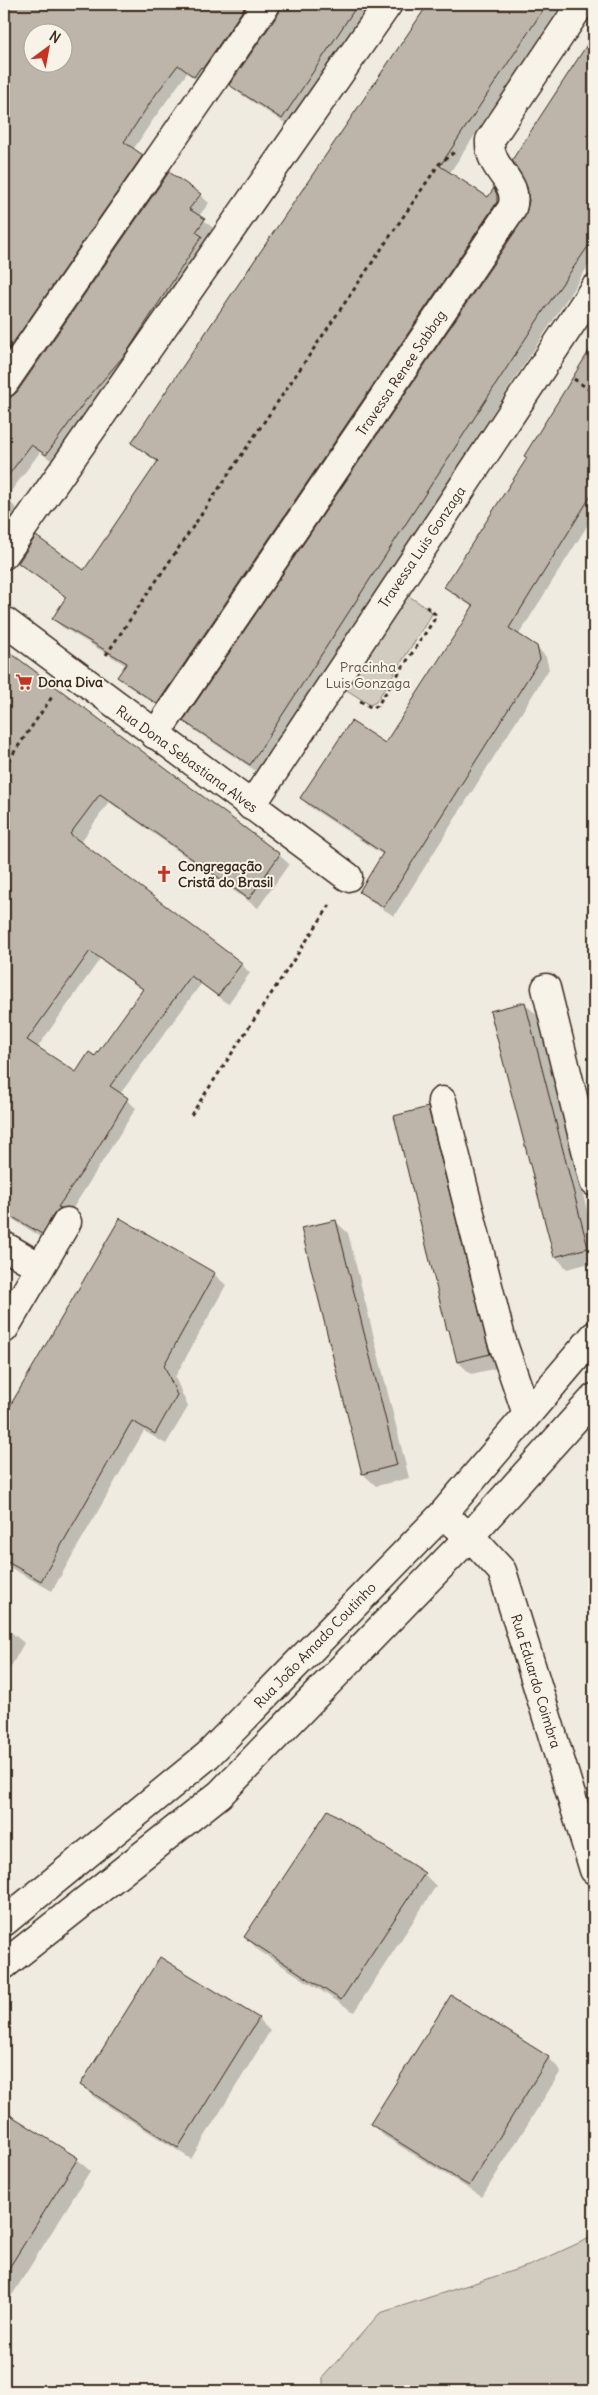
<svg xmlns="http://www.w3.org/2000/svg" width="598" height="2395" font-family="Delius,sans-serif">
  <rect width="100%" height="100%" fill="#efebe0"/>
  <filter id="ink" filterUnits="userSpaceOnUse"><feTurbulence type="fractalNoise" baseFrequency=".02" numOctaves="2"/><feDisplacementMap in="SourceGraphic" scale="10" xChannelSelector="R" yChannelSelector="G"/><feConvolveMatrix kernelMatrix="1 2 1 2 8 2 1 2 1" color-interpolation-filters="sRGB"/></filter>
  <g filter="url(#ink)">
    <g fill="#d1cbc0" stroke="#867a6f">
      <path d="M 398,589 L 430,610 L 432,614 L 376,702 L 370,705 L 336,683 Z"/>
      <path d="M 594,2236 L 594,2391 L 323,2391 L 323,2377 L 380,2313 L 531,2265 Z"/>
    </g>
    <g fill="#0003" fill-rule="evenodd">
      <path d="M 4,4 L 262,4 L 203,84 L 187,73 L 150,124 L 133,150 L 151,164 L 4,377 ZM 32,32 L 62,32 L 62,62 L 32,62 Z"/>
      <path d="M 283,4 L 372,4 L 291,127 L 239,93 L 231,85 L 280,13 Z"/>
      <path d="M 429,4 L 562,4 L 449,174 L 488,199 L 494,190 L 502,198 L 167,712 L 128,686 L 119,677 L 127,666 L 62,627 L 53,619 L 67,598 L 28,571 L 19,562 L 85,571 L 158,463 L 137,447 L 137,436 Z"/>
      <path d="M 594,36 L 594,257 L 259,773 L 194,730 L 185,721 L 526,217 L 530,201 L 529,187 L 513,160 Z"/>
      <path d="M 200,195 L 209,203 L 199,216 L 213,228 L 205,241 L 210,246 L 55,463 L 40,452 L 6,498 L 19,511 L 4,549 L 4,400 L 12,398 Z"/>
      <path d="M 594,345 L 594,515 L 518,636 L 537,647 L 546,657 L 549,669 L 394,916 L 369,900 L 360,891 L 383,855 L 310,807 L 301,798 L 385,745 L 474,608 L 455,596 L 446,587 L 528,459 L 525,456 Z"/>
      <path d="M 4,651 L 279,855 L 289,864 L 258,908 L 109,802 L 80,843 L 241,964 L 250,973 L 228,1004 L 201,984 L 120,1094 L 136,1108 L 51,1243 L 4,1214 ZM 100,959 L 144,991 L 95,1058 L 76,1074 L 37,1048 Z"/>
      <path d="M 525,1004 L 538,1016 L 594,1238 L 594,1262 L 567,1269 L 555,1256 Z"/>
      <path d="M 427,1109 L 440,1121 L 502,1367 L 471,1374 L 458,1362 L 451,1332 L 448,1330 Z"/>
      <path d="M 120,1220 L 214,1274 L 226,1285 L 175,1377 L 188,1407 L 166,1444 L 144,1431 L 52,1591 L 4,1564 L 4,1420 Z"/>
      <path d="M 335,1221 L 348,1233 L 409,1478 L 376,1486 L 363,1474 Z"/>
      <path d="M 4,1626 L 24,1643 L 4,1679 Z"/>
      <path d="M 424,1874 L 436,1886 L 354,2012 L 258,1950 L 246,1937 Z"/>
      <path d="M 451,1997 L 549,2058 L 561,2071 L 482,2197 L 384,2136 L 371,2124 Z"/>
      <path d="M 258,2019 L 270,2031 L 191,2159 L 94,2097 L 82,2085 Z"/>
      <path d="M 4,2113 L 77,2159 L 90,2171 L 11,2297 L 4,2292 Z"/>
    </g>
    <g fill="#bdb5aa" stroke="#3b2a1e" fill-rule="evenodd">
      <path d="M 4,4 L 247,4 L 203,68 L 201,67 L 194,77 L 178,65 L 156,94 L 124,142 L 143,155 L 4,356 ZM 32,32 L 62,32 L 62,62 L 32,62 Z"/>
      <path d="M 281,4 L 358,4 L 282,119 L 229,85 L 279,13 Z"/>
      <path d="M 428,4 L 547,4 L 440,166 L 488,197 L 494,188 L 497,195 L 497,202 L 157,704 L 117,677 L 127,663 L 52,619 L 66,597 L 18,563 L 36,536 L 84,570 L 158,461 L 131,443 Z"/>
      <path d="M 594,34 L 594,238 L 544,310 L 250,765 L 183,721 L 525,217 L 529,201 L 527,187 L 512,160 Z"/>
      <path d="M 169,172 L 201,194 L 189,209 L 205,219 L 196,232 L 202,236 L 127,352 L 86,400 L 46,455 L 31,445 L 4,481 L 4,398 L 11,397 L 17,392 Z"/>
      <path d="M 594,343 L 594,491 L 509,628 L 537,646 L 540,659 L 384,907 L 359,892 L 383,853 L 300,798 L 351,721 L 385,743 L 456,633 L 473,606 L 444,587 L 527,458 L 524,456 Z"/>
      <path d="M 4,648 L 280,854 L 249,899 L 100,794 L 70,834 L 242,963 L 218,996 L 191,976 L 110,1086 L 128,1098 L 93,1156 L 58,1207 L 61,1208 L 54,1214 L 42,1234 L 4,1212 ZM 90,951 L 143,989 L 95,1056 L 89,1052 L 76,1072 L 27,1040 Z"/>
      <path d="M 525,1002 L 588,1248 L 554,1257 L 490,1011 Z"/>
      <path d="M 428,1107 L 490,1354 L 457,1362 L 449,1330 L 447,1330 L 394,1116 Z"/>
      <path d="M 120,1218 L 215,1273 L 164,1365 L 177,1395 L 155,1434 L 132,1421 L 41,1581 L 4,1560 L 4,1416 Z"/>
      <path d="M 336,1220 L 397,1465 L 362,1474 L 301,1228 Z"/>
      <path d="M 328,1810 L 425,1873 L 341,2000 L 244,1937 Z"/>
      <path d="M 160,1957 L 259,2018 L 178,2148 L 80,2085 Z"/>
      <path d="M 451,1995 L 549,2057 L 469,2186 L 370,2124 Z"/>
      <path d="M 4,2111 L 78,2158 L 4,2276 Z"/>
    </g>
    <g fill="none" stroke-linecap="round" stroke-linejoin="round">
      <g stroke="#3b2a1e" stroke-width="31">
        <g id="minor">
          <path d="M 4,383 L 266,4"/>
          <path d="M 4,555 L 388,4"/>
          <path d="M 4,621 L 348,877"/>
          <path d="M 155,735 L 512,208 C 521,180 488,171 490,140 L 581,4"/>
          <path d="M 251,806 L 594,289"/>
          <path d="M 546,988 L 594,1182"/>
          <path d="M 442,1101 L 501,1338 L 527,1414"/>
          <path d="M 4,1246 L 40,1267"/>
          <path d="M 4,1329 L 67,1222"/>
          <path d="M 455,1525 L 470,1536 L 502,1571 L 594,1870"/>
          <path d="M 4,1922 L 208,1755 L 442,1515 L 594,1336"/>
          <path d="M 4,1965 L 220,1794 L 470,1536 L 594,1398"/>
        </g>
      </g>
      <g stroke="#3b2a1e" stroke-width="3" stroke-dasharray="4 4" stroke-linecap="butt">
        <path d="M 574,379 L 594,393"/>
        <path d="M 106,655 L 439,164 L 457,150"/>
        <path d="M 360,701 L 372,708 L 377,706 L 434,620 L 435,614 L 424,605"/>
        <path d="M 4,767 L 52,697"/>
        <path d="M 191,1115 L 330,905"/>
      </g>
      <use href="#minor" stroke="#f7f3e8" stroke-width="28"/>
    </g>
  </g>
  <defs>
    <g id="supermarket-bare" transform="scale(1.35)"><path d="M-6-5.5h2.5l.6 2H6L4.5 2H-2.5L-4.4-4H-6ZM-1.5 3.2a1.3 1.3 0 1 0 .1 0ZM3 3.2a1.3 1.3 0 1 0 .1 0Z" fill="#c8321e" stroke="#f7f3e8" stroke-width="2.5" paint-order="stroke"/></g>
    <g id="church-bare" transform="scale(1.35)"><path d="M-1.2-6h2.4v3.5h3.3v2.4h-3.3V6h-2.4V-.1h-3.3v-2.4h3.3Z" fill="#c8321e" stroke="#f7f3e8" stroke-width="2.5" paint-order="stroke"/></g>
  </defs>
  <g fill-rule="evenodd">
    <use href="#supermarket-bare" x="24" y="682"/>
    <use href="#church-bare" x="164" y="874"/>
  </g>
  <g text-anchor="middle" stroke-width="4" stroke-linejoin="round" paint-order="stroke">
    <g font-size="14" fill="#3b2a1e" stroke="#f7f3e8">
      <text transform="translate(401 373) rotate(-56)" y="5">Travessa Renee Sabbag</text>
      <text transform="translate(422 547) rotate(-56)" y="5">Travessa Luis Gonzaga</text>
      <text transform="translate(187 759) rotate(36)" y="5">Rua Dona Sebastiana Alves</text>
      <text transform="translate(315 1645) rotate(-46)" y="5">Rua João Amado Coutinho</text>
      <text transform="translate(536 1681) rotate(73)" y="5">Rua Eduardo Coimbra</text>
    </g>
    <g font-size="14" fill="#605246" stroke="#f7f3e8">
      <text x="368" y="672">Pracinha<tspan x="368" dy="16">Luis Gonzaga</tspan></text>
    </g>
    <g font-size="14" font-weight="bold" fill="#3b2a1e" stroke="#f7f3e8" text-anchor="start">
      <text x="38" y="687">Dona Diva</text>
      <text x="178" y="871">Congregação<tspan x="178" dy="16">Cristã do Brasil</tspan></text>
    </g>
  </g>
  <rect width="598" height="2395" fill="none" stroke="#f7f3e8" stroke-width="20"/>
  <rect x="10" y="10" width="578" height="2375" fill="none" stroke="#3b2a1e" stroke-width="2" filter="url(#ink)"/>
  <g transform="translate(48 48) rotate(32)"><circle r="24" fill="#f7f3e8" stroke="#aca397"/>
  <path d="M0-4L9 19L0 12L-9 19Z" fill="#c8321e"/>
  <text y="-8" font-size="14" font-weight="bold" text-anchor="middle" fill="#3b2a1e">N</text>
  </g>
</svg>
